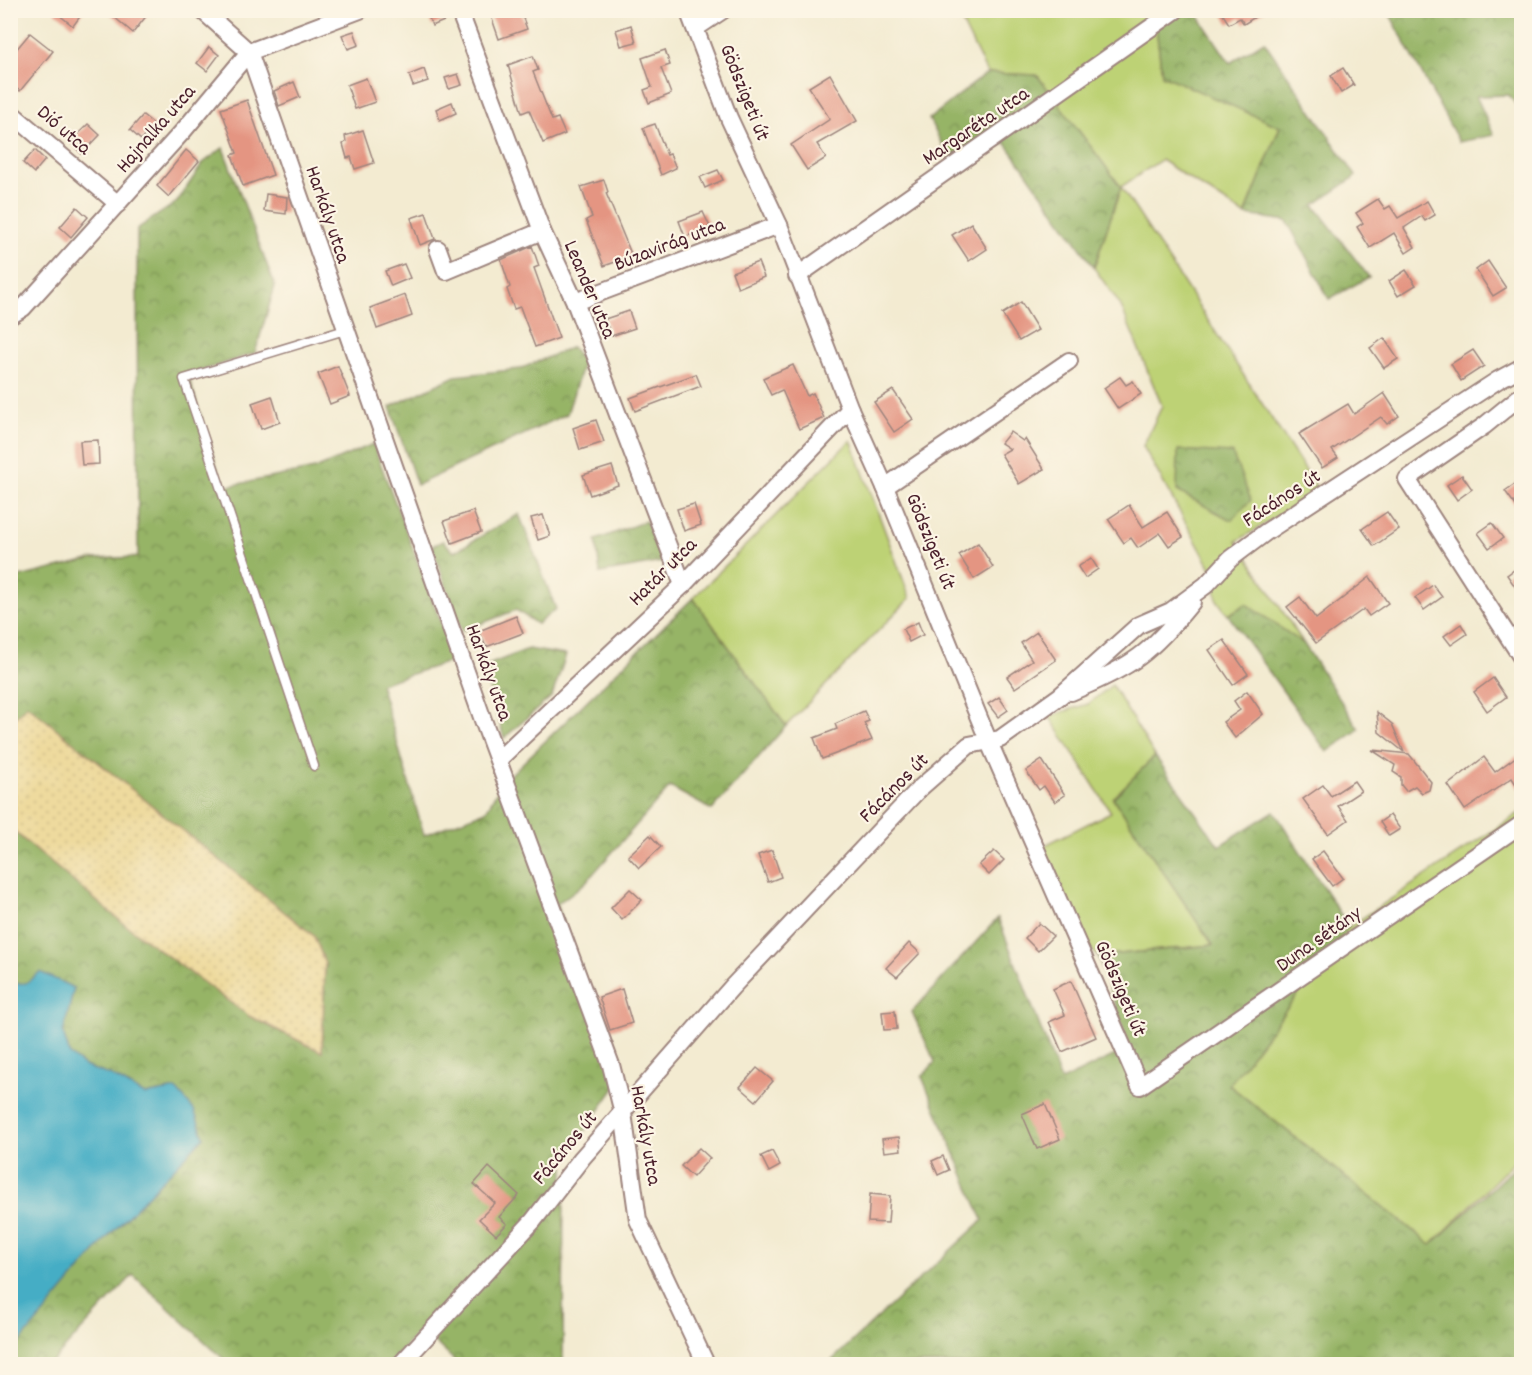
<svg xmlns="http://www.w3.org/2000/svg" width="1532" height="1375" font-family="Dekko,sans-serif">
  <defs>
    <pattern id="forest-crowns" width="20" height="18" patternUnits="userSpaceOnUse" patternTransform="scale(1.5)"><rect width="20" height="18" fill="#96b466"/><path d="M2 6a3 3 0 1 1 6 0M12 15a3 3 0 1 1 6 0" fill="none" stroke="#7c9254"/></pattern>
    <pattern id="sand-dots" width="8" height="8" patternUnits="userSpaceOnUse" patternTransform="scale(1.5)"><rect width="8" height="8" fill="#eeda9e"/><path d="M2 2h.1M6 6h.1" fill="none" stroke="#cebb88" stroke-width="1.8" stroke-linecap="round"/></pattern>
  </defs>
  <rect width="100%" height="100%" fill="#fcf5e5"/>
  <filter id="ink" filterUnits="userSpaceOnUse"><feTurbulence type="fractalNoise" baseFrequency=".0167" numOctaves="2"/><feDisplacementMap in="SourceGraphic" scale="12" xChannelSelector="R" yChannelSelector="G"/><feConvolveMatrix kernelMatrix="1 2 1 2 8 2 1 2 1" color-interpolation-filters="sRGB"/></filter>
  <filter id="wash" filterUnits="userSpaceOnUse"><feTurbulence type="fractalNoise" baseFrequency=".008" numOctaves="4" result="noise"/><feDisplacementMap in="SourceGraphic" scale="24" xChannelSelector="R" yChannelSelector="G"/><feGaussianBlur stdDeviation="1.35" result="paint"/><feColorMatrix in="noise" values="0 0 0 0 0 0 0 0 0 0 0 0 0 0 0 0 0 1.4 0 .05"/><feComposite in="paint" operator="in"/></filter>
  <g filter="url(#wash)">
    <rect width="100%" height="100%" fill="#f3ebd1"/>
    <g fill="#bdd275" stroke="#847850" stroke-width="1.5">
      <path d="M 967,10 L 1154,11 L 1162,75 L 1280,126 L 1245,215 L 1161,160 L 1121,187 L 1319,491 L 1237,541 L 1304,644 L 1246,604 L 1228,615 L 1217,600 L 1212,570 L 1143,446 L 1162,406 L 1121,306 L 1094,268 L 1121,187 L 1037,75 L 987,73 L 959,16 Z"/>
      <path d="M 851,440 L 910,598 L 786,726 L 693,598 Z"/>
      <path d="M 1112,685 L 1155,756 L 1113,798 L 1213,945 L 1098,956 L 1087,946 L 1043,846 L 1111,812 L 1049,716 L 1088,704 Z"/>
      <path d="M 1521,812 L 1521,1155 L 1431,1245 L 1229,1085 L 1349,927 Z"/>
    </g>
    <g fill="url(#forest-crowns)" stroke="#706a48" stroke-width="1.5">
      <path d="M 1154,11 L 1195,11 L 1230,63 L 1264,41 L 1356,176 L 1314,205 L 1369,277 L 1329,299 L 1287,221 L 1245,215 L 1280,127 L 1162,75 Z"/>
      <path d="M 1388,11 L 1521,11 L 1521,111 L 1509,95 L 1476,96 L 1494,135 L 1459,142 Z"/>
      <path d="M 987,73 L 1037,75 L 1121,187 L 1094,267 L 1005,142 L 958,175 L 929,119 Z"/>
      <path d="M 223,148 L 275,286 L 255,353 L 188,375 L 223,487 L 315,469 L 373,444 L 455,660 L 380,684 L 424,835 L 486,811 L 501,784 L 693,598 L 786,726 L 712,810 L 670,787 L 585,883 L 557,904 L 620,1081 L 564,1160 L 563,1364 L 458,1364 L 421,1329 L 389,1364 L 229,1364 L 133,1275 L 50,1364 L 11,1364 L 11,1353 L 27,1330 L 104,1241 L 204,1137 L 176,1089 L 145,1095 L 112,1076 L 84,1066 L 70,1055 L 63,1033 L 74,988 L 11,984 L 11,829 L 123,923 L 249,1016 L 322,1051 L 325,963 L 27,705 L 11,722 L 11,579 L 93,559 L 138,557 L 137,229 L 177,202 L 203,163 Z"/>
      <path d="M 572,347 L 583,363 L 567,414 L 417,485 L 390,407 L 455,376 L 520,369 Z"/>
      <path d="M 1178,450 L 1232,453 L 1251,500 L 1231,520 L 1177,491 Z"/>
      <path d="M 519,514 L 556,609 L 537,624 L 516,610 L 462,631 L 432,546 L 443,541 L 454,552 Z"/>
      <path d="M 646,521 L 662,562 L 600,573 L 596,540 Z"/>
      <path d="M 1246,604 L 1304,644 L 1359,729 L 1327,752 L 1228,615 Z"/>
      <path d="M 528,649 L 566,655 L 552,696 L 504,738 L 483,667 Z"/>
      <path d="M 1155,756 L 1219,846 L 1274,811 L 1349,927 L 1229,1085 L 1431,1245 L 1521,1161 L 1521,1364 L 828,1364 L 983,1220 L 922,1077 L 935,1062 L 912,1012 L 998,918 L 1061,1081 L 1130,1048 L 1098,956 L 1213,945 L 1113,798 Z"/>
    </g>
    <path fill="url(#sand-dots)" stroke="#9c7c64" stroke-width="1.5" d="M 27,705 L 314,936 L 325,963 L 322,1052 L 249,1016 L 123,923 L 11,829 L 11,722 Z"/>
    <path fill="#45adc5" stroke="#486678" stroke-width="1.5" d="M 40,972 L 74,988 L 63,1033 L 70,1055 L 84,1066 L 112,1076 L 145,1095 L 176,1089 L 194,1110 L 204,1137 L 104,1241 L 11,1353 L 11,984 L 26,983 Z"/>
    <g id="blocks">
      <g fill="#e49582">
        <path d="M 53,10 L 85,10 L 73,26 Z"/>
        <path d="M 106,10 L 151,10 L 133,33 Z"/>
        <path d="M 426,10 L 439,10 L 444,21 L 432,26 Z"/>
        <path d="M 489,10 L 520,10 L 527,29 L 499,39 Z"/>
        <path d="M 1220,10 L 1266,10 L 1244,24 L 1240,18 L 1229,24 Z"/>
        <path d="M 631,25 L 636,42 L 621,46 L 616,30 Z"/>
        <path d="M 354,31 L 359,45 L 348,49 L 342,35 Z"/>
        <path d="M 30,33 L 53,51 L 20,91 L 10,83 L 10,57 Z"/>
        <path d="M 209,47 L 219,55 L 207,71 L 197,63 Z"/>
        <path d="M 665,50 L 670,65 L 661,68 L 671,94 L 649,103 L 644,90 L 652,87 L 642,58 Z"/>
        <path d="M 533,56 L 538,70 L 533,72 L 552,120 L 558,118 L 565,134 L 543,143 L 529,110 L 522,113 L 508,65 Z"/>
        <path d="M 1343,68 L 1354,85 L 1341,93 L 1331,76 Z"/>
        <path d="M 424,69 L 428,81 L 413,86 L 409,75 Z"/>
        <path d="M 458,74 L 462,85 L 449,89 L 445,78 Z"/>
        <path d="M 830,74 L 857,121 L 817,144 L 826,158 L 807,170 L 791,145 L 830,119 L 809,87 Z"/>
        <path d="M 366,78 L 375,102 L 355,109 L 347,85 Z"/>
        <path d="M 294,82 L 300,97 L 279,106 L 274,91 Z"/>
        <path d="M 247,100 L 273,175 L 243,186 L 232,155 L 237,153 L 221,109 Z"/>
        <path d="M 452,102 L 456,113 L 440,120 L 436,109 Z"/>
        <path d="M 143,115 L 155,125 L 141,140 L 130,130 Z"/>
        <path d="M 88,124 L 100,135 L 82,154 L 70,142 Z"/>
        <path d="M 655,124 L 667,155 L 670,154 L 676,168 L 661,175 L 643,128 Z"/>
        <path d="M 363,130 L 374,163 L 355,169 L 351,157 L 347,158 L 343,144 L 346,142 L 345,136 Z"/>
        <path d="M 35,150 L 45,160 L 34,173 L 23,163 Z"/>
        <path d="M 186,150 L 199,161 L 169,197 L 157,186 Z"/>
        <path d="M 718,170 L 723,180 L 705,188 L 700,177 Z"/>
        <path d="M 604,180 L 608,192 L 606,193 L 632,256 L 604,266 L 586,220 L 592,217 L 581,187 Z"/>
        <path d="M 266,194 L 287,197 L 286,214 L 264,211 Z"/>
        <path d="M 1378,199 L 1385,209 L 1390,206 L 1398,218 L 1427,201 L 1435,215 L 1425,221 L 1422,216 L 1404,228 L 1415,247 L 1406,253 L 1394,233 L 1370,248 L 1357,227 L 1363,223 L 1356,213 Z"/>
        <path d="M 77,207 L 88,217 L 71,237 L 60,227 Z"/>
        <path d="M 703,212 L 710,227 L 685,237 L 679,221 Z"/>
        <path d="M 426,213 L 435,239 L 420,245 L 411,218 Z"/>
        <path d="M 971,223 L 987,249 L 969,261 L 952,235 Z"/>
        <path d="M 532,246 L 539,266 L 534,268 L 559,338 L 535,347 L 520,307 L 514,309 L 507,289 L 510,287 L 501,260 Z"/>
        <path d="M 1488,261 L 1506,288 L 1493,296 L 1476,270 Z"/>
        <path d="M 758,262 L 764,277 L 738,288 L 732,272 Z"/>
        <path d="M 404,264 L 410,278 L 391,286 L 385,271 Z"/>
        <path d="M 1406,270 L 1416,285 L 1398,296 L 1389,281 Z"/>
        <path d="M 405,295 L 412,316 L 377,329 L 370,308 Z"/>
        <path d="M 1021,302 L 1038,330 L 1019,341 L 1002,314 Z"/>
        <path d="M 629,311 L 635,328 L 611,336 L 605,319 Z"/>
        <path d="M 1384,338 L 1398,359 L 1384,368 L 1370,348 Z"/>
        <path d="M 1473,350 L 1484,366 L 1461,381 L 1451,364 Z"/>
        <path d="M 793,365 L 807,396 L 813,393 L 824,418 L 799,429 L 782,390 L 771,395 L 763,378 Z"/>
        <path d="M 338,366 L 350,396 L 330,404 L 318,374 Z"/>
        <path d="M 696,374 L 701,386 L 635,411 L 630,398 Z"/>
        <path d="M 1120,377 L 1126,385 L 1133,381 L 1141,394 L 1118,409 L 1104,388 Z"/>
        <path d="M 893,390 L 913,419 L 894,432 L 874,402 Z"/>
        <path d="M 1384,393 L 1399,416 L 1387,424 L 1381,417 L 1332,450 L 1338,458 L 1322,468 L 1299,434 L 1348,404 L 1354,414 Z"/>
        <path d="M 272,396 L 280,422 L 261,429 L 252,403 Z"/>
        <path d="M 596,420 L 604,442 L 580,450 L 573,428 Z"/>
        <path d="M 1010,432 L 1023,441 L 1025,439 L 1044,469 L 1019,484 L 1001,454 L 1010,449 L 1001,443 Z"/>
        <path d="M 98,440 L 99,464 L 82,465 L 80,441 Z"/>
        <path d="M 612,466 L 618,485 L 590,495 L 583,475 Z"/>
        <path d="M 1462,475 L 1472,489 L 1457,500 L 1447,485 Z"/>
        <path d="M 1521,480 L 1521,513 L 1505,491 Z"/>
        <path d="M 694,504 L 701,525 L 684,531 L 677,509 Z"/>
        <path d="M 1129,505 L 1143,527 L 1167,512 L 1183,537 L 1169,546 L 1160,533 L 1138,548 L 1131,538 L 1124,543 L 1108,519 Z"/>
        <path d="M 473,511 L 481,532 L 452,543 L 444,521 Z"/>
        <path d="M 1387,512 L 1399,529 L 1374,546 L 1362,529 Z"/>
        <path d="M 543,515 L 550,536 L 538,540 L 531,518 Z"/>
        <path d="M 1492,523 L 1503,538 L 1489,548 L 1478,533 Z"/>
        <path d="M 978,543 L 993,567 L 974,579 L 959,555 Z"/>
        <path d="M 1091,558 L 1098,569 L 1085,578 L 1078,567 Z"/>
        <path d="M 1521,565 L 1521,595 L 1507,575 Z"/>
        <path d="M 1370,577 L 1388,603 L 1369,616 L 1364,609 L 1316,643 L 1287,607 L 1300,597 L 1316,619 Z"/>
        <path d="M 1433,585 L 1442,597 L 1424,610 L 1415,598 Z"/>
        <path d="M 516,616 L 523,633 L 486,647 L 479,631 Z"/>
        <path d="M 918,622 L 923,635 L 909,642 L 903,629 Z"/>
        <path d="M 1461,624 L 1467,634 L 1451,645 L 1444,636 Z"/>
        <path d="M 1037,632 L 1056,660 L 1015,688 L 1007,677 L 1032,660 L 1021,643 Z"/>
        <path d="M 1224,640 L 1248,674 L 1233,685 L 1209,650 Z"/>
        <path d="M 1493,678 L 1506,697 L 1487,711 L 1474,692 Z"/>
        <path d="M 1247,691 L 1263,714 L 1235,738 L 1223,722 L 1240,710 L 1234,701 Z"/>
        <path d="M 999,697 L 1008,710 L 998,717 L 988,704 Z"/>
        <path d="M 864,711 L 869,721 L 864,723 L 872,740 L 822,759 L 814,738 L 837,729 L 835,724 Z"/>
        <path d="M 1377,712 L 1392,724 L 1404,752 L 1379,732 Z"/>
        <path d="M 1372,750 L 1409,754 L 1431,782 L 1429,790 L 1422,793 L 1415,786 L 1406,791 L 1401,785 L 1401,777 L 1393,772 L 1395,765 Z"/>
        <path d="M 1517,756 L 1521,763 L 1521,792 L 1512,778 L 1465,810 L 1448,785 L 1484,757 L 1495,772 Z"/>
        <path d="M 1042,760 L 1065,795 L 1055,802 L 1044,786 L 1039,790 L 1026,771 Z"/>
        <path d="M 1354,781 L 1361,791 L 1338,806 L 1348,820 L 1328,834 L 1303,799 L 1323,785 L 1331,796 Z"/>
        <path d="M 1390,815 L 1400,829 L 1389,836 L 1380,822 Z"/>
        <path d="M 650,835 L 661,847 L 639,868 L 628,856 Z"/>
        <path d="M 772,850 L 781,877 L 768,882 L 758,855 Z"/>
        <path d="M 994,851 L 1004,860 L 989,875 L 979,865 Z"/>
        <path d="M 1323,851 L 1343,878 L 1332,886 L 1312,859 Z"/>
        <path d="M 630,889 L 642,900 L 622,920 L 611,908 Z"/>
        <path d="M 1039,923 L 1053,936 L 1038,951 L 1025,938 Z"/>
        <path d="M 909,943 L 920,953 L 897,977 L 886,968 Z"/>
        <path d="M 1071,981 L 1096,1037 L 1062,1052 L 1049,1022 L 1065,1015 L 1053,989 Z"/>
        <path d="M 622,989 L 632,1023 L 610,1030 L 599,997 Z"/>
        <path d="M 895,1011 L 897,1029 L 884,1030 L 882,1012 Z"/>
        <path d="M 757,1068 L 773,1081 L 756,1101 L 740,1087 Z"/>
        <path d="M 1045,1104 L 1060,1139 L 1037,1149 L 1022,1114 Z"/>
        <path d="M 899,1137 L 901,1150 L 884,1152 L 882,1139 Z"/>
        <path d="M 699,1148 L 710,1158 L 693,1177 L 681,1166 Z"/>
        <path d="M 772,1151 L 780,1166 L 769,1172 L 761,1156 Z"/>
        <path d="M 943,1156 L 949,1170 L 938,1175 L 932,1161 Z"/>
        <path d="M 489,1167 L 519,1195 L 499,1217 L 507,1224 L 496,1235 L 479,1219 L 495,1203 L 474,1184 Z"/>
        <path d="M 870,1194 L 890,1196 L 888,1223 L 868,1222 Z"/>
      </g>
    </g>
  </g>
  <g filter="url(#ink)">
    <use href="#blocks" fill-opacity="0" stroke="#9e857e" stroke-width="1.5"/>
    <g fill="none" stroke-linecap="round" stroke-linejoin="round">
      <g stroke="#9e857e" stroke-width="11">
        <path id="lane" d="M 314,766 L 184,379 L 345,330"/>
      </g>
      <g stroke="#9e857e" stroke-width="20">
        <g id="street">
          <path d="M 202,10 L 249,52 L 483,720 L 611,1065 L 623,1113 L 638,1220 L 706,1364"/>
          <path d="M 459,10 L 542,231 L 575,302 L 683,585"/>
          <path d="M 688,10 L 729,118 L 779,225 L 850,409 L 885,487 L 988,740 L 1140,1086 L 1522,824"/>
          <path d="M 696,28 L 723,10"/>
          <path d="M 10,112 L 118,204"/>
          <path d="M 438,249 L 446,271 L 542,231"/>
          <path d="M 797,276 L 1176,10"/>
          <path d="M 575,302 L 779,225"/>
          <path d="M 10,316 L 23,308 L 184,130 L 249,52 L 360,10"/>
          <path d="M 1522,395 L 1484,426 L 1407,479 L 1522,658"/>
          <path d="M 885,487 L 1069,361"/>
          <path d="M 1071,692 C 1133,666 1150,654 1192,602"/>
          <path d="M 499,759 L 683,585 L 850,409"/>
          <path d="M 401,1364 L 533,1221 L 582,1158 L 732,987 L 919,789 L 969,745 L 1000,739 L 1060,696 L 1139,625 L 1171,611 L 1206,585 L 1230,559 L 1266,532 L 1498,380 L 1522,367"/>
        </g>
      </g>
      <use href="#lane" stroke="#fff" stroke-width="8"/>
      <use href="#street" stroke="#fff" stroke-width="16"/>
    </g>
  </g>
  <g text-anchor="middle" stroke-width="4.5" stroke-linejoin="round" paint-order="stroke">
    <g font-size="21" fill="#4a1f2b" stroke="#fcf5e5">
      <text transform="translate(746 92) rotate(68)" y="7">Gödszigeti út</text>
      <text transform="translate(975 125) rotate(-34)" y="7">Margaréta utca</text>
      <text transform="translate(155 128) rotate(-49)" y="7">Hajnalka utca</text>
      <text transform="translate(65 129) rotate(41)" y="7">Dió utca</text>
      <text transform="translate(329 214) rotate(71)" y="7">Harkály utca</text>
      <text transform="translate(669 243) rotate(-21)" y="7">Búzavirág utca</text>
      <text transform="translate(591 289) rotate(67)" y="7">Leander utca</text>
      <text transform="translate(1281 497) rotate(-33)" y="7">Fácános út</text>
      <text transform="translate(932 541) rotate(68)" y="7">Gödszigeti út</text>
      <text transform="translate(662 571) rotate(-45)" y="7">Határ utca</text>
      <text transform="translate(490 672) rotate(70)" y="7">Harkály utca</text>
      <text transform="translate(893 787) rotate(-45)" y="7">Fácános út</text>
      <text transform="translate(1318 938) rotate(-35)" y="7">Duna sétány</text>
      <text transform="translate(1122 988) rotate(67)" y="7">Gödszigeti út</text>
      <text transform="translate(647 1135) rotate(80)" y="7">Harkály utca</text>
      <text transform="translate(564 1147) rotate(-50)" y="7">Fácános út</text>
    </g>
  </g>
  <rect width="1532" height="1375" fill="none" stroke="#fcf5e5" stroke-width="36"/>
</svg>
